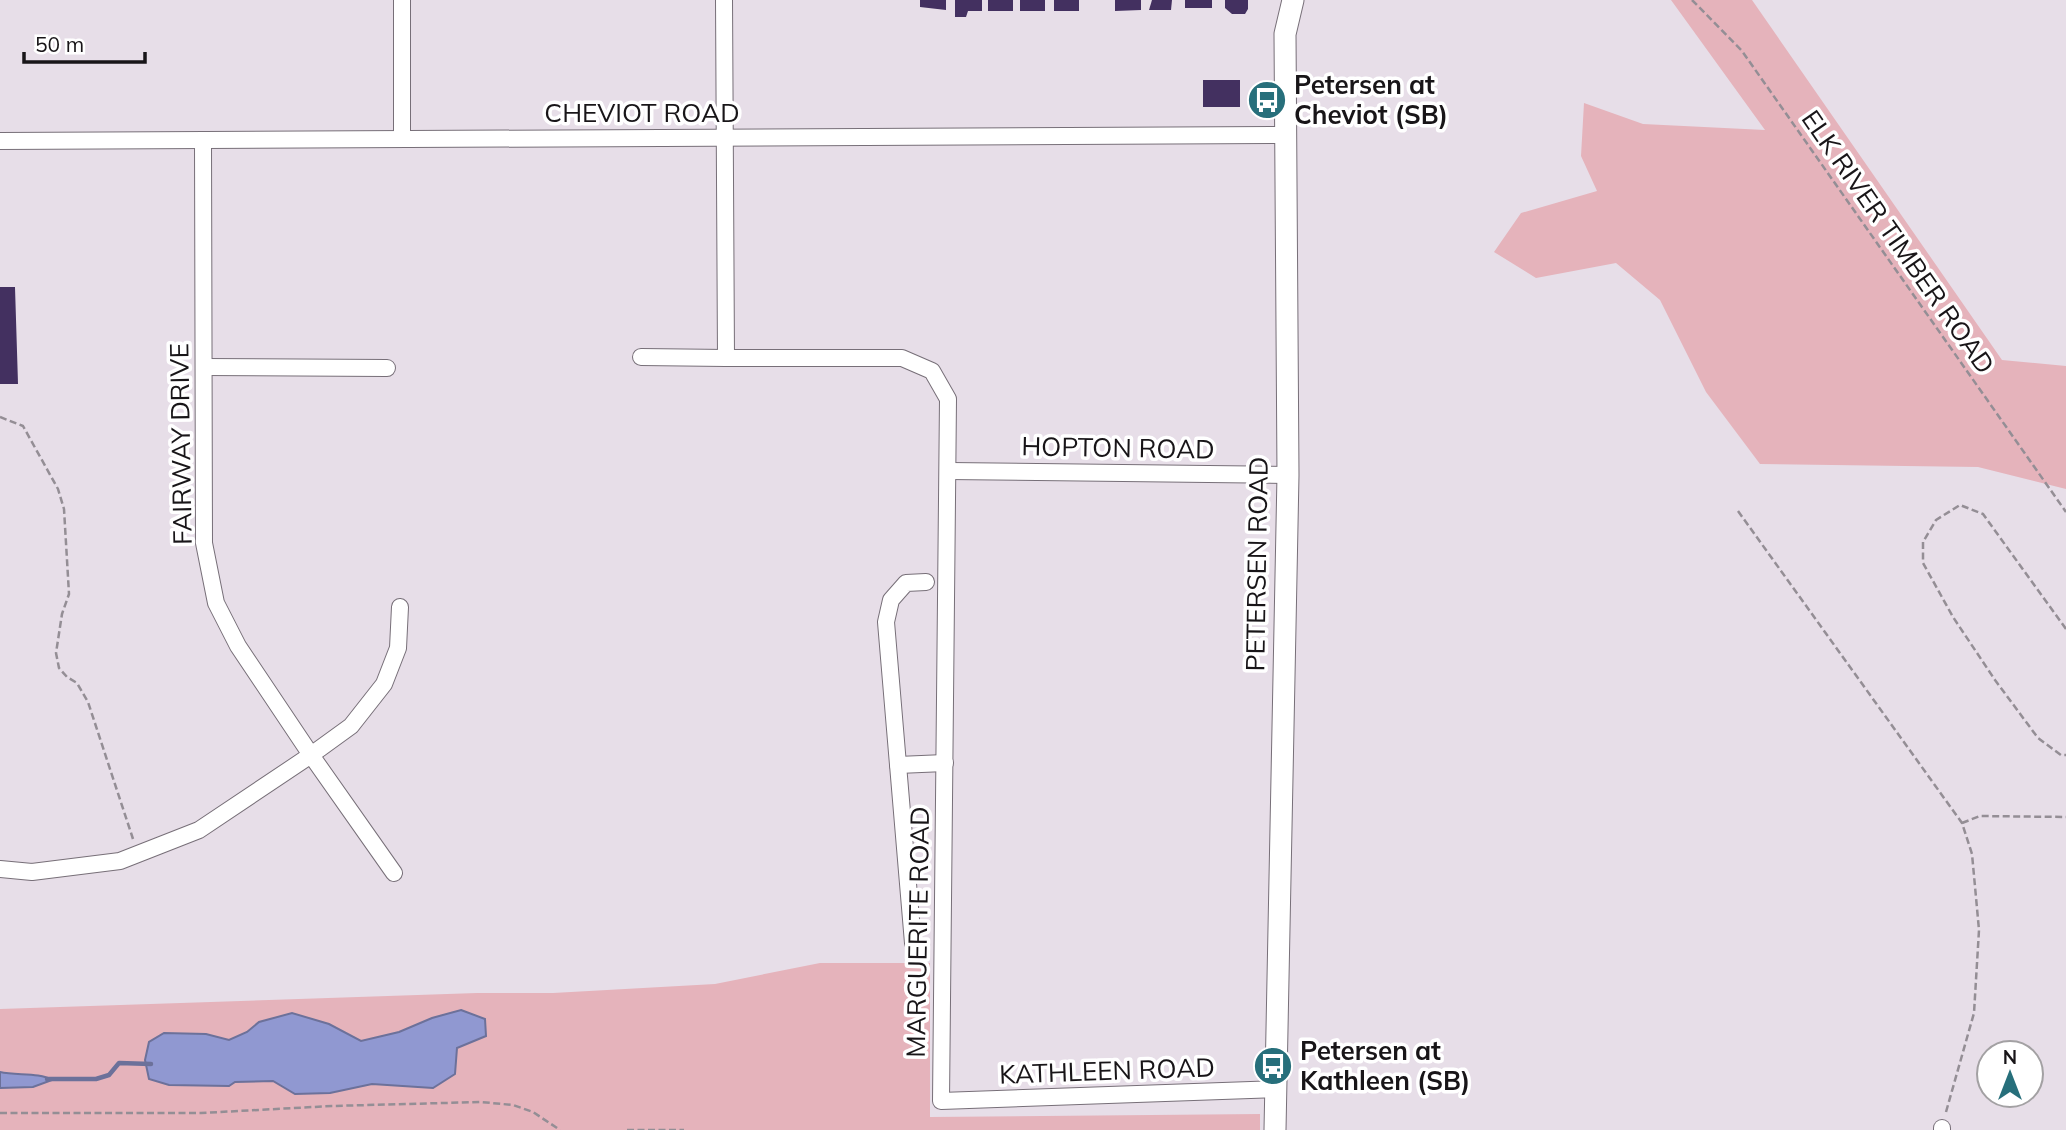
<svg xmlns="http://www.w3.org/2000/svg" width="2066" height="1130" font-family="Mulish,sans-serif">
  <rect width="100%" height="100%" fill="#e7dee8"/>
  <g fill="#e5b3bb">
    <path d="M 1671,0 L 1752,0 L 2002,360 L 2066,366 L 2066,489 L 1978,467 L 1760,464 L 1706,392 L 1660,300 L 1616,263 L 1536,278 L 1494,252 L 1521,213 L 1597,191 L 1581,156 L 1584,103 L 1643,124 L 1765,130 Z"/>
    <path d="M 820,963 L 930,963 L 930,1117 L 1260,1114 L 1260,1130 L 0,1130 L 0,1009 L 477,993 L 553,993 L 715,984 Z"/>
  </g>
  <g fill="#9098d1" stroke="#6c719a" stroke-width="2">
    <path d="M 461,1010 L 485,1019 L 486,1036 L 457,1048 L 455,1074 L 433,1088 L 372,1084 L 330,1093 L 295,1094 L 273,1081 L 235,1082 L 229,1086 L 169,1085 L 149,1079 L 145,1060 L 149,1042 L 164,1033 L 206,1034 L 229,1040 L 247,1032 L 259,1022 L 292,1013 L 329,1024 L 361,1041 L 399,1032 L 432,1018 Z"/>
    <path d="M 0,1072 C 16,1076 39,1072 52,1080 L 33,1087 L 0,1088 Z"/>
  </g>
  <g fill="none" stroke-linecap="round" stroke-linejoin="round">
    <path stroke="#6c719a" stroke-width="4.5" d="M 47,1079 L 96,1079 L 109,1075 L 119,1063 L 151,1064"/>
  </g>
  <g fill="#433060">
    <path d="M 920,0 L 946,0 L 946,10 L 920,7 Z"/>
    <path d="M 955,0 L 982,0 L 982,11 L 968,11 L 966,17 L 955,17 Z"/>
    <rect x="988" y="0" width="25" height="11"/>
    <rect x="1020" y="0" width="25" height="11"/>
    <rect x="1054" y="0" width="25" height="11"/>
    <path d="M 1115,0 L 1141,0 L 1141,10 L 1115,11 Z"/>
    <path d="M 1152,0 L 1172,0 L 1171,10 L 1149,10 Z"/>
    <rect x="1185" y="0" width="27" height="8"/>
    <path d="M 1225,0 L 1248,0 L 1248,9 L 1245,14 L 1232,14 L 1225,8 Z"/>
    <rect x="1203" y="80" width="37" height="27"/>
    <path d="M 0,287 L 15,287 L 18,384 L 0,384 Z"/>
  </g>
  <g fill="none" stroke-linecap="round" stroke-linejoin="round">
    <g stroke="#776f78" stroke-width="18">
      <g id="street">
        <path d="M 402,0 L 402,138"/>
        <path d="M 724,0 L 726,358 L 902,358 L 932,371 L 948,399 L 941,1101 L 1276,1089"/>
        <path d="M 0,141 L 1285,135"/>
        <path d="M 641,357 L 726,358"/>
        <path d="M 204,367 L 387,368"/>
        <path d="M 949,471 L 1288,475"/>
        <path d="M 898,765 L 945,763"/>
        <path d="M 0,869 L 32,872 L 120,861 L 199,830 L 311,755 L 238,646 L 216,603 L 204,543 L 203,142"/>
        <path d="M 394,873 L 311,755 L 351,726 L 384,684 L 398,648 L 400,607"/>
        <path d="M 913,943 L 886,622 L 891,600 L 906,583 L 926,582"/>
        <path d="M 1942,1130 L 1942,1128"/>
      </g>
    </g>
    <g stroke="#776f78" stroke-width="23">
      <path id="secondary" d="M 1275,1130 L 1288,475 L 1285,34 L 1293,0"/>
    </g>
    <g stroke="#948e95" stroke-width="2.5" stroke-dasharray="7 3.5" stroke-linecap="butt">
      <path d="M 1692,0 L 1742,51 L 2066,512"/>
      <path d="M 0,417 L 23,426 L 58,489 L 64,509 L 69,594 L 62,614 L 56,653 L 59,668 L 67,677 L 77,683 L 88,702 L 133,839"/>
      <path d="M 1738,511 L 1962,823 L 1972,854 L 1979,930 L 1974,1013 L 1946,1112"/>
      <path d="M 2066,629 L 1983,514 L 1960,505 L 1936,520 L 1923,542 L 1923,563 L 1953,617 L 1995,680 L 2038,738 L 2061,755 L 2066,755"/>
      <path d="M 1962,823 L 1980,816 L 2066,817"/>
      <path d="M 0,1113 L 201,1113 L 332,1106 L 481,1102 L 513,1105 L 533,1112 L 560,1130"/>
      <path d="M 627,1130 L 684,1130"/>
    </g>
    <use href="#street" stroke="#fff" stroke-width="16"/>
    <use href="#secondary" stroke="#fff" stroke-width="21"/>
  </g>
  <defs>
    <g id="bus-disc" transform="scale(2.0125)"><circle r="9.5" fill="#276f7b" stroke="#fff"/><path d="M-5-6H5V4H4V6H2V4H-2V6H-4V4H-5ZM-3.5-4V0h7V-4ZM-3.5 1.2v1.5H-2V1.2ZM2 1.2v1.5H3.5V1.2Z" fill="#fff"/></g>
  </defs>
  <g fill-rule="evenodd">
    <use href="#bus-disc" x="1267" y="100"/>
    <use href="#bus-disc" x="1273" y="1066"/>
  </g>
  <g text-anchor="middle" stroke-width="7" stroke-linejoin="round" paint-order="stroke">
    <g font-size="26" font-weight="bold" fill="#181518" stroke="#fff" text-anchor="start">
      <text x="1294" y="94">Petersen at<tspan x="1294" dy="30">Cheviot (SB)</tspan></text>
      <text x="1300" y="1060">Petersen at<tspan x="1300" dy="30">Kathleen (SB)</tspan></text>
    </g>
    <g font-size="26" fill="#181518" stroke="#fff">
      <text x="642" y="122">CHEVIOT ROAD</text>
      <text transform="translate(1898 242) rotate(55)" y="9">ELK RIVER TIMBER ROAD</text>
      <text transform="translate(181 444) rotate(-91)" y="9">FAIRWAY DRIVE</text>
      <text transform="translate(1118 448) rotate(1)" y="9">HOPTON ROAD</text>
      <text transform="translate(1257 564) rotate(-89)" y="9">PETERSEN ROAD</text>
      <text transform="translate(918 932) rotate(-89)" y="9">MARGUERITE ROAD</text>
      <text transform="translate(1107 1071) rotate(-2)" y="9">KATHLEEN ROAD</text>
    </g>
  </g>
  <g transform="translate(2010 1074)"><circle r="33" fill="#ffffff" stroke="#a3a1a3" stroke-width="2"/>
  <path d="M0-5L12 26L0 18L-12 26Z" fill="#276f7b"/>
  <text y="-10" font-size="19" font-weight="bold" text-anchor="middle" fill="#181518">N</text>
  </g>
  <path d="M24 52v10h121v-10" fill="none" stroke="#181518" stroke-width="3.5"/>
  <text x="35" y="52" font-size="21" fill="#181518" stroke="#ffffff" stroke-width="5" paint-order="stroke">50 m</text>
</svg>
